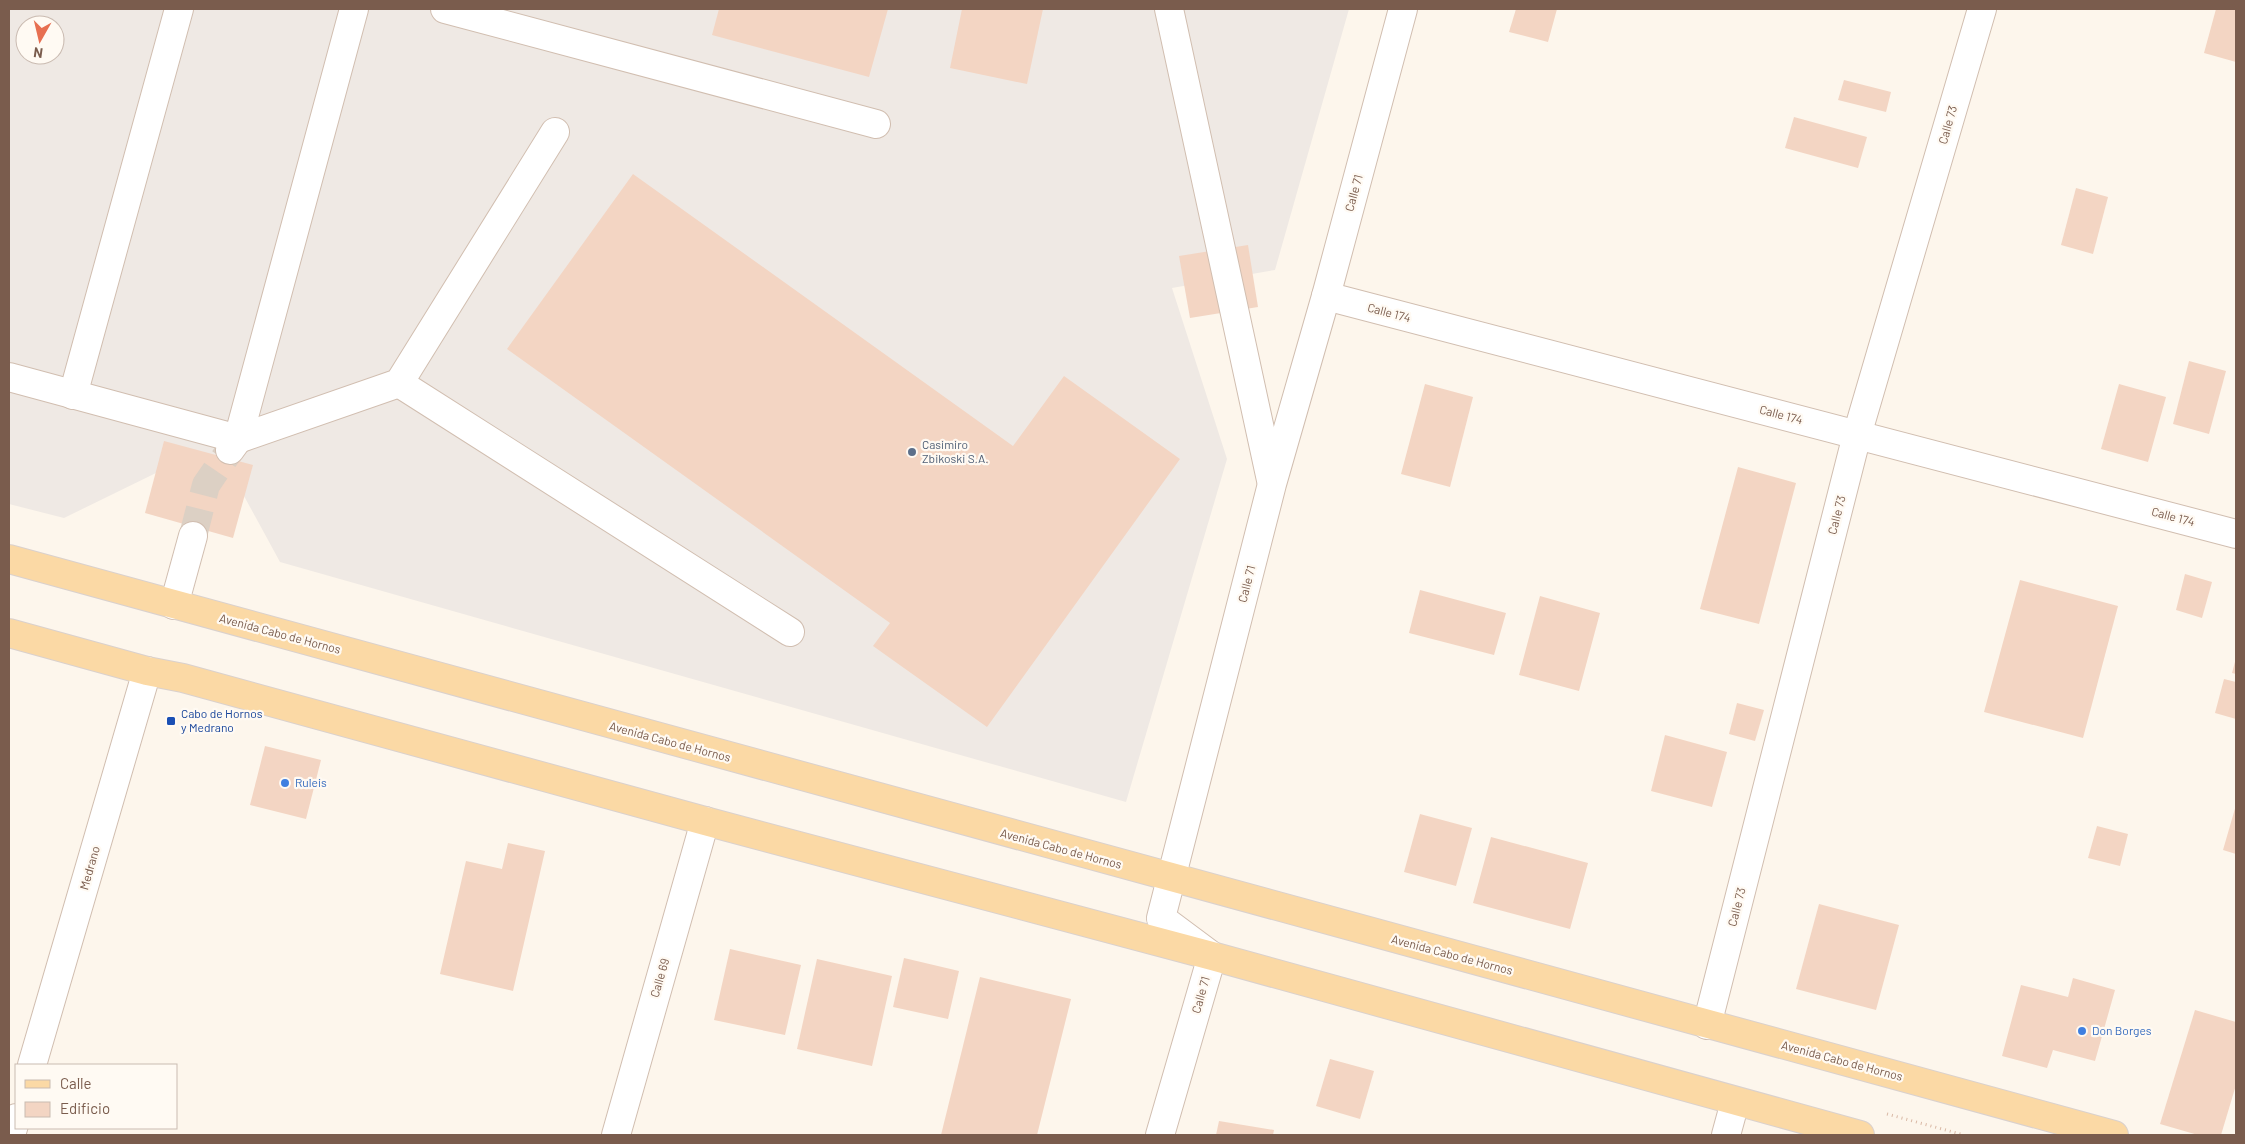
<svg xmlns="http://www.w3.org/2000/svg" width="2245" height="1144" font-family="Barlow,sans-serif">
  <rect width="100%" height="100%" fill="#fdf6ec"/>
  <path fill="#efe9e4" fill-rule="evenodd" d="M 9,9 L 1349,9 L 1275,270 L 1172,288 L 1227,459 L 1126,802 L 280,562 L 244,496 L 156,473 L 64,518 L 9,504 ZM 25,25 L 55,25 L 55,55 L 25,55 Z"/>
  <g fill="#f3d5c3">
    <path d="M 719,9 L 888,9 L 869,77 L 712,35 Z"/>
    <path d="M 962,9 L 1043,9 L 1027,84 L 950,68 Z"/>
    <path d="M 1516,9 L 1557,9 L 1548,42 L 1509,32 Z"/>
    <path d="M 2216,9 L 2236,9 L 2236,62 L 2204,53 Z"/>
    <path d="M 1844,80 L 1891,92 L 1886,112 L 1838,100 Z"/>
    <path d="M 1794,117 L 1867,137 L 1858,168 L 1785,148 Z"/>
    <path d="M 633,174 L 1013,446 L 1064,376 L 1180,459 L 987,727 L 873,646 L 890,623 L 507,349 Z"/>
    <path d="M 2076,188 L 2108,197 L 2093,254 L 2061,245 Z"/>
    <path d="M 1248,245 L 1258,307 L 1190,318 L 1179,256 Z"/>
    <path d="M 2189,361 L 2226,371 L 2209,434 L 2173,424 Z"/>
    <path d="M 1425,384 L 1473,397 L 1450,487 L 1401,474 Z"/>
    <path d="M 2119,384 L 2166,397 L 2148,462 L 2101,449 Z"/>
    <path d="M 164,441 L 253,465 L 233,538 L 145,513 Z"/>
    <path d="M 1738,467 L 1796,483 L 1759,624 L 1700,609 Z"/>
    <path d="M 2185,574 L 2212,582 L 2202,618 L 2176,610 Z"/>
    <path d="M 2020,580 L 2118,606 L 2083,738 L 1984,712 Z"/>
    <path d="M 1420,590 L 1506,613 L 1494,655 L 1409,633 Z"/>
    <path d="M 1540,596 L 1600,613 L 1579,691 L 1519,675 Z"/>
    <path d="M 2236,658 L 2236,674 L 2232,673 Z"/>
    <path d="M 2224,679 L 2236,682 L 2236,719 L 2215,713 Z"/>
    <path d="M 1737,703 L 1764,710 L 1755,741 L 1729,734 Z"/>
    <path d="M 1665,735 L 1727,752 L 1712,807 L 1651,791 Z"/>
    <path d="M 265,746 L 321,760 L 306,819 L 250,805 Z"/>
    <path d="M 2236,805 L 2236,854 L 2223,850 Z"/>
    <path d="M 1420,814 L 1472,828 L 1456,886 L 1404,872 Z"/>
    <path d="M 2097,826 L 2128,834 L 2120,866 L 2088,858 Z"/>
    <path d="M 1491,837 L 1588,863 L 1570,929 L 1473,903 Z"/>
    <path d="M 508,843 L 545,851 L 513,991 L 440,974 L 466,861 L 502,869 Z"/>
    <path d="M 1819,904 L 1899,925 L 1876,1010 L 1796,989 Z"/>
    <path d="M 730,949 L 801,965 L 785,1035 L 714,1020 Z"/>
    <path d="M 904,958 L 959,971 L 948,1019 L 893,1007 Z"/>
    <path d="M 817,959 L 892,976 L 872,1066 L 797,1049 Z"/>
    <path d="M 980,977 L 1071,999 L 1037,1135 L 941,1135 Z"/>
    <path d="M 2073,978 L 2115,990 L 2095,1061 L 2053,1050 L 2047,1068 L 2002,1056 L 2021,985 L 2068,997 Z"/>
    <path d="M 2195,1010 L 2236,1022 L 2236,1085 L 2221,1135 L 2198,1135 L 2160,1124 Z"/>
    <path d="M 1330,1059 L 1374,1071 L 1360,1119 L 1316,1106 Z"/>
    <path d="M 1219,1121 L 1274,1130 L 1273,1135 L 1216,1135 Z"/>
  </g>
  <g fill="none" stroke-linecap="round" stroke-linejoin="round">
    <path stroke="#dcd0c4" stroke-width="28" stroke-dasharray="28 14" stroke-linecap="butt" d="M 193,536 L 206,485 L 228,453"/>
    <g stroke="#d1beb0" stroke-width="30">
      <g id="minor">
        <path d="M 445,9 L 876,124"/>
        <path d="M 1169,9 L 1271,480"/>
        <path d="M 1326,296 L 2236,534"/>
        <path d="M 9,377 L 238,439 L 399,383 L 555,132"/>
        <path d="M 399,383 L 790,632"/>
        <path d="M 73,395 L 179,9"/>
        <path d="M 230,450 L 238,439 L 354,9"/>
        <path d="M 174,605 L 193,536"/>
        <path d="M 1707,1025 L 1857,435 L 1982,9"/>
        <path d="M 32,1065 L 147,671"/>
        <path d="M 11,1135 L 16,1118"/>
        <path d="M 616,1135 L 705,821"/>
        <path d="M 1160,1135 L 1212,956 L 1161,918 L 1272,484 L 1326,296 L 1403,9"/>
        <path d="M 1726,1135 L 1735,1102"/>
      </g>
    </g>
    <g stroke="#dad1cd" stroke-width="30">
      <g id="major">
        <path d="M 9,559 L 2114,1135"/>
        <path d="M 9,633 L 147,671 L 183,678 L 705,821 L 1212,956 L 1860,1135"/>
      </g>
    </g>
    <path stroke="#d9b8a5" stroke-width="3" stroke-dasharray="1 4" stroke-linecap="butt" d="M 1887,1114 L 1964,1135"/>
    <use href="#minor" stroke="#fff" stroke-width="28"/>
    <use href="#major" stroke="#fbd9a5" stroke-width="28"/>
  </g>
  <circle fill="#5c6f8a" stroke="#fffaf3" stroke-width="2" cx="912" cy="452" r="5"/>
  <rect fill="#1a4fb4" stroke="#fffaf3" stroke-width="2" x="166" y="716" width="10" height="10" rx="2.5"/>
  <g fill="#3f7fe0" stroke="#fffaf3" stroke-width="2">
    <circle cx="285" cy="783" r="5"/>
    <circle cx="2082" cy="1031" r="5"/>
  </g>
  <g text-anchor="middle" stroke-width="4.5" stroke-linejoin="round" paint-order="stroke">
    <g font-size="12" fill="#7a5c4d" stroke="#fffaf3">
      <text transform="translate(1948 125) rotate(-74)" y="4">Calle 73</text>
      <text transform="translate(1354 193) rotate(-75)" y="4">Calle 71</text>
      <text transform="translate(1389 313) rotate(15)" y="4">Calle 174</text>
      <text transform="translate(1781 415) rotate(15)" y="4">Calle 174</text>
      <text transform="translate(1837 515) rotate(-76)" y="4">Calle 73</text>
      <text transform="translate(2173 517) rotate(15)" y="4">Calle 174</text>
      <text transform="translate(1247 584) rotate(-76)" y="4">Calle 71</text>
      <text transform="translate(280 634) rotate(15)" y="4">Avenida Cabo de Hornos</text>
      <text transform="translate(670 742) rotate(15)" y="4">Avenida Cabo de Hornos</text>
      <text transform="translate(1061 849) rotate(15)" y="4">Avenida Cabo de Hornos</text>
      <text transform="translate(90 868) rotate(-74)" y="4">Medrano</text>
      <text transform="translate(1737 907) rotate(-76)" y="4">Calle 73</text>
      <text transform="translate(1452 955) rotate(15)" y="4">Avenida Cabo de Hornos</text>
      <text transform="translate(660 978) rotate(-74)" y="4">Calle 69</text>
      <text transform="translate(1201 995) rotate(-74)" y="4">Calle 71</text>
      <text transform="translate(1842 1061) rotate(15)" y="4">Avenida Cabo de Hornos</text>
    </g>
    <g font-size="12" fill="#4e5e75" stroke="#fffaf3" text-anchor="start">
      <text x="922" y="449">Casimiro<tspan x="922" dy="14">Zbikoski S.A.</tspan></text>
    </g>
    <g font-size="12" fill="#164399" stroke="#fffaf3" text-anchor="start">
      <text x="181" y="718">Cabo de Hornos<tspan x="181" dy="14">y Medrano</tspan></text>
    </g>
    <g font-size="12" fill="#366cbe" stroke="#fffaf3" text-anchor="start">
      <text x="295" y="787">Ruleis</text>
      <text x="2092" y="1035">Don Borges</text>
    </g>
  </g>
  <rect width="2245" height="1144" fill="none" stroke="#7a5c4d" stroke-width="20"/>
  <rect x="15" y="1064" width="162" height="65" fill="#fffaf3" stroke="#cabbb1"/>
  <rect x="25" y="1080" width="25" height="8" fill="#fbd9a5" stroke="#cabbb1"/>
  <text x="60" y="1089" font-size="15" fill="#7a5c4d">Calle</text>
  <rect x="25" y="1102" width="25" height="15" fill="#f3d5c3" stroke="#cabbb1"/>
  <text x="60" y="1114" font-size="15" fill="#7a5c4d">Edificio</text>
  <g transform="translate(40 40) rotate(188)"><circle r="24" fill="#fffaf3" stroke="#cabbb1"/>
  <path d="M0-4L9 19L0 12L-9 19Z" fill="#e76f51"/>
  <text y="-8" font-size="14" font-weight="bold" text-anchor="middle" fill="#7a5c4d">N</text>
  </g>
</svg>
